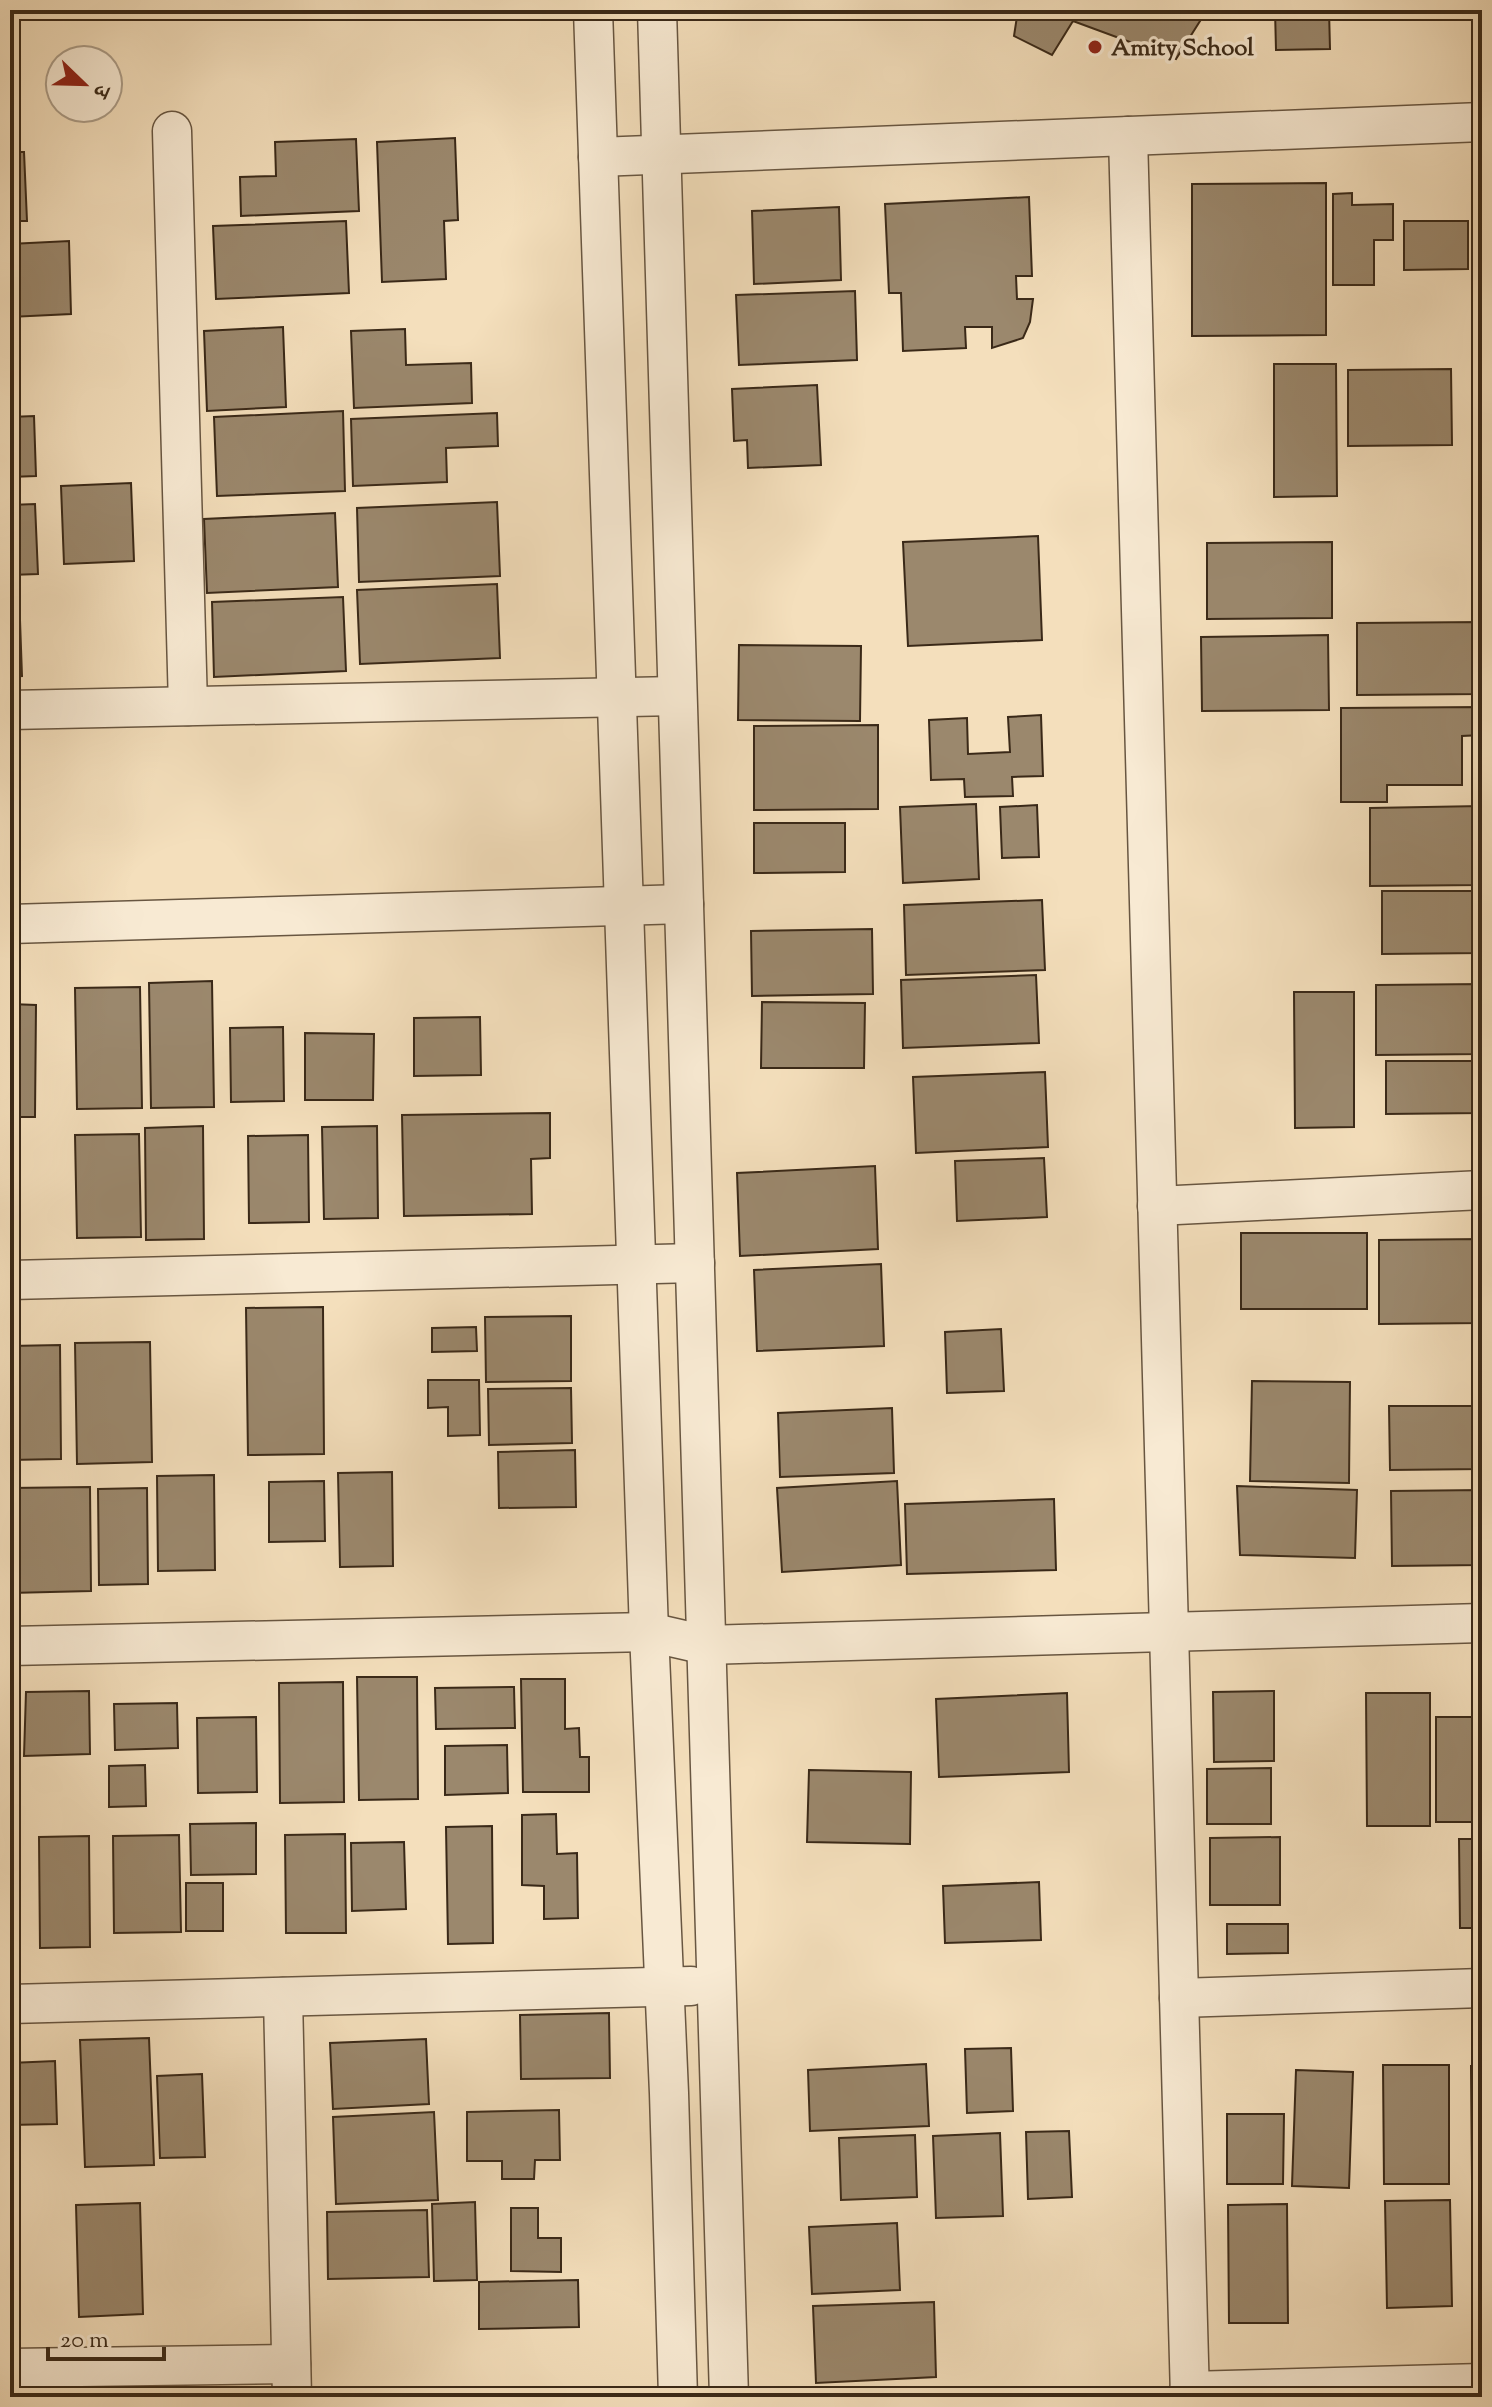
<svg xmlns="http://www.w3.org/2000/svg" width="1492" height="2407" font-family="'Sorts Mill Goudy','Noto Serif Devanagari',serif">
  <rect width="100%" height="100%" fill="#f4dfbc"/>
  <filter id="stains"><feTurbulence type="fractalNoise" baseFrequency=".0025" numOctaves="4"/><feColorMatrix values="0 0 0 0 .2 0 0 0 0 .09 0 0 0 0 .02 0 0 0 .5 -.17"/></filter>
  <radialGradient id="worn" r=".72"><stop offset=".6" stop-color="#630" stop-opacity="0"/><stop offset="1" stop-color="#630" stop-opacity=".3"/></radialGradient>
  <g fill="#9b886d" stroke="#3a2918" stroke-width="2">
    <path d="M 1018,10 L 1207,10 L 1176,59 L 1073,21 L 1052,55 L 1014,36 Z"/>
    <path d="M 1275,10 L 1329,10 L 1330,49 L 1276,50 Z"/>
    <path d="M 455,138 L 458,220 L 444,221 L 446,279 L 382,282 L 377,142 Z"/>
    <path d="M 356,139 L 359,211 L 241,216 L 240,177 L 276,176 L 275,142 Z"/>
    <path d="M 10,152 L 24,152 L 27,221 L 10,221 Z"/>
    <path d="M 1326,183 L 1326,335 L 1192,336 L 1192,184 Z"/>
    <path d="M 1352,193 L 1352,205 L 1393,204 L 1393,240 L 1374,240 L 1374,285 L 1333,285 L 1333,194 Z"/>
    <path d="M 1029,197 L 1032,276 L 1016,276 L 1017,299 L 1033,299 L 1030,322 L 1023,338 L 992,348 L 992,327 L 965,327 L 966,348 L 903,351 L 901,293 L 889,293 L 885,204 Z"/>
    <path d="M 839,207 L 841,280 L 754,284 L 752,211 Z"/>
    <path d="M 346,221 L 349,293 L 216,299 L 213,226 Z"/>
    <path d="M 1404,221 L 1468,221 L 1468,269 L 1404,270 Z"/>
    <path d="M 69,241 L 71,314 L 10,317 L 10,244 Z"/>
    <path d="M 855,291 L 857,360 L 739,365 L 736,295 Z"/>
    <path d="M 283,327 L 286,407 L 207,411 L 204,331 Z"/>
    <path d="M 405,329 L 406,365 L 471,363 L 472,403 L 354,408 L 351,331 Z"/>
    <path d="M 1274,364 L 1336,364 L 1337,496 L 1274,497 Z"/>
    <path d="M 1451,369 L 1452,445 L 1348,446 L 1348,370 Z"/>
    <path d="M 817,385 L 821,465 L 748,468 L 747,440 L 734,441 L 732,389 Z"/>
    <path d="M 343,411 L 345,491 L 217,496 L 214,417 Z"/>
    <path d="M 497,413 L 498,446 L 446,448 L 447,482 L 353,486 L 351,419 Z"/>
    <path d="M 34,416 L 36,476 L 10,477 L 10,417 Z"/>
    <path d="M 131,483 L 134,561 L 64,564 L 61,486 Z"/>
    <path d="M 497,502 L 500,576 L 359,582 L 357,508 Z"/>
    <path d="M 35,504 L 38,574 L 10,575 L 10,505 Z"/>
    <path d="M 335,513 L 338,587 L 207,593 L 204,519 Z"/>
    <path d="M 1038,536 L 1042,640 L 908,646 L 903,542 Z"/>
    <path d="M 1332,542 L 1332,618 L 1207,619 L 1207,543 Z"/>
    <path d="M 497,584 L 500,658 L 360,664 L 357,590 Z"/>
    <path d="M 19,592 L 22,676 L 10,677 L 10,593 Z"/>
    <path d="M 343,597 L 346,671 L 214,677 L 212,602 Z"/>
    <path d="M 1482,622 L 1482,694 L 1357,695 L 1357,623 Z"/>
    <path d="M 1328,635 L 1329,710 L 1202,711 L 1201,637 Z"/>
    <path d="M 739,645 L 861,646 L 860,721 L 738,720 Z"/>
    <path d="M 1482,707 L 1482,735 L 1462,736 L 1462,785 L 1387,785 L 1387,802 L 1341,802 L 1341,708 Z"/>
    <path d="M 1041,715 L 1043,776 L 1012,777 L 1013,796 L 965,797 L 964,779 L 931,780 L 929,720 L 967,718 L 968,754 L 1010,752 L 1008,717 Z"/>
    <path d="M 878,725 L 878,809 L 754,810 L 754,726 Z"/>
    <path d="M 976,804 L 979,879 L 903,883 L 900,807 Z"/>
    <path d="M 1037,805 L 1039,857 L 1002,858 L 1000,807 Z"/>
    <path d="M 1481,806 L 1481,885 L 1370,886 L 1370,808 Z"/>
    <path d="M 754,823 L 845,823 L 845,872 L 754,873 Z"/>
    <path d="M 1382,891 L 1482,891 L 1482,953 L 1382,954 Z"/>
    <path d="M 1042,900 L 1045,970 L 906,975 L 904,905 Z"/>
    <path d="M 872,929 L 873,994 L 752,996 L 751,931 Z"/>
    <path d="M 1036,975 L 1039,1043 L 903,1048 L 901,980 Z"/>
    <path d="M 212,981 L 214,1107 L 151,1108 L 149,983 Z"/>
    <path d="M 1482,984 L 1482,1054 L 1376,1055 L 1376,985 Z"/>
    <path d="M 140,987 L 142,1108 L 77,1109 L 75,988 Z"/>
    <path d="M 1294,992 L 1354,992 L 1354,1127 L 1295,1128 Z"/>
    <path d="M 762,1002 L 865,1003 L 864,1068 L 761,1068 Z"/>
    <path d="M 10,1004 L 36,1005 L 35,1117 L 10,1117 Z"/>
    <path d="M 480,1017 L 481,1075 L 414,1076 L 414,1018 Z"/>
    <path d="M 283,1027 L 284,1101 L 231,1102 L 230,1028 Z"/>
    <path d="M 305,1033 L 374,1034 L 373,1100 L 305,1100 Z"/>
    <path d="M 1386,1061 L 1482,1061 L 1482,1113 L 1386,1114 Z"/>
    <path d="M 1045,1072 L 1048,1147 L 916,1153 L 913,1077 Z"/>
    <path d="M 550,1113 L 550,1158 L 531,1159 L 532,1214 L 404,1216 L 402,1115 Z"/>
    <path d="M 203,1126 L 204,1239 L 146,1240 L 145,1128 Z"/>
    <path d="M 377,1126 L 378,1218 L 324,1219 L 322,1127 Z"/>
    <path d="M 139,1134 L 141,1237 L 77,1238 L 75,1135 Z"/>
    <path d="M 308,1135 L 309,1222 L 249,1223 L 248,1136 Z"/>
    <path d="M 1044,1158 L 1047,1217 L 957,1221 L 955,1161 Z"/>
    <path d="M 875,1166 L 878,1249 L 740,1256 L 737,1173 Z"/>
    <rect x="1241" y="1233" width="126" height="76"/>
    <path d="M 1482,1239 L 1482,1323 L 1379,1324 L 1379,1240 Z"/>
    <path d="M 881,1264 L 884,1346 L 757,1351 L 754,1270 Z"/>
    <path d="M 323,1307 L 324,1454 L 248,1455 L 246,1308 Z"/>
    <path d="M 571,1316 L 571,1381 L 486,1382 L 485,1317 Z"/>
    <path d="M 476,1327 L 477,1351 L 432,1352 L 432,1328 Z"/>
    <path d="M 1001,1329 L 1004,1391 L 947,1393 L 945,1332 Z"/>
    <path d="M 150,1342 L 152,1462 L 77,1464 L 75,1343 Z"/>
    <path d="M 60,1345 L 61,1459 L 10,1460 L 10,1346 Z"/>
    <path d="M 428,1380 L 479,1380 L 480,1435 L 448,1436 L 448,1407 L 428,1408 Z"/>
    <path d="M 1252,1381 L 1350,1382 L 1349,1483 L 1250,1481 Z"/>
    <path d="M 571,1388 L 572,1443 L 489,1445 L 488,1389 Z"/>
    <path d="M 1389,1406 L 1482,1406 L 1482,1469 L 1390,1470 Z"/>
    <path d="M 892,1408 L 894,1473 L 780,1477 L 778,1413 Z"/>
    <path d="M 575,1450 L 576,1507 L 499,1508 L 498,1452 Z"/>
    <path d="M 392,1472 L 393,1566 L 340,1567 L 338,1473 Z"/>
    <path d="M 214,1475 L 215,1570 L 158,1571 L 157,1476 Z"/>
    <path d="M 324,1481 L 325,1541 L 269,1542 L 269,1482 Z"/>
    <path d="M 897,1481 L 901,1565 L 782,1572 L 777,1488 Z"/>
    <path d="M 1237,1486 L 1357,1490 L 1355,1558 L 1240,1555 Z"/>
    <path d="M 90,1487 L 91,1591 L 10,1593 L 10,1488 Z"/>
    <path d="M 147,1488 L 148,1584 L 99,1585 L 98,1489 Z"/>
    <path d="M 1482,1490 L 1482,1565 L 1392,1566 L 1391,1491 Z"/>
    <path d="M 1054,1499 L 1056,1570 L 907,1574 L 905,1504 Z"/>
    <path d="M 357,1677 L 417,1677 L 418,1799 L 359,1800 Z"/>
    <path d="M 521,1679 L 565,1679 L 565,1729 L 579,1728 L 580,1757 L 589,1757 L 589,1792 L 523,1792 Z"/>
    <path d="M 343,1682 L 344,1802 L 280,1803 L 279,1683 Z"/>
    <path d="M 514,1687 L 515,1728 L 436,1729 L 435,1688 Z"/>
    <path d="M 89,1691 L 90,1754 L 24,1756 L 26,1692 Z"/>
    <path d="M 1274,1691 L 1274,1761 L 1214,1762 L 1213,1692 Z"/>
    <path d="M 1067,1693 L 1069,1772 L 939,1777 L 936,1699 Z"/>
    <path d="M 1366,1693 L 1430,1693 L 1430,1826 L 1367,1826 Z"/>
    <path d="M 177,1703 L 178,1748 L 115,1750 L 114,1704 Z"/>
    <path d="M 256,1717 L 257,1792 L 198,1793 L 197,1718 Z"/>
    <rect x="1436" y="1717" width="46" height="105"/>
    <path d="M 507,1745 L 508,1793 L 445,1795 L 445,1746 Z"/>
    <path d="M 145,1765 L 146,1806 L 109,1807 L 109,1766 Z"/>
    <path d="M 1271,1768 L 1271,1824 L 1207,1824 L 1207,1769 Z"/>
    <path d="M 809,1770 L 911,1772 L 910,1844 L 807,1842 Z"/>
    <path d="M 556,1814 L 557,1854 L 577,1853 L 578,1918 L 544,1919 L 544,1886 L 522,1885 L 522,1815 Z"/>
    <path d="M 256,1823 L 256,1874 L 191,1875 L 190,1824 Z"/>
    <path d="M 492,1826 L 493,1943 L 448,1944 L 446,1827 Z"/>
    <path d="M 345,1834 L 346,1933 L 286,1933 L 285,1835 Z"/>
    <path d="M 179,1835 L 181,1932 L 114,1933 L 113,1836 Z"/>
    <path d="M 89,1836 L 90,1947 L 40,1948 L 39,1837 Z"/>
    <path d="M 1280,1837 L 1280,1905 L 1210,1905 L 1210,1838 Z"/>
    <path d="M 1459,1839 L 1482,1839 L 1482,1928 L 1460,1928 Z"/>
    <path d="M 404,1842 L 406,1909 L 352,1911 L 351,1843 Z"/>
    <path d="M 1039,1882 L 1041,1940 L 945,1943 L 943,1886 Z"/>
    <rect x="186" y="1883" width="37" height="48"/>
    <path d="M 1227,1924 L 1288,1924 L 1288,1953 L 1227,1954 Z"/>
    <path d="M 609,2013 L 610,2078 L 521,2079 L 520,2015 Z"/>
    <path d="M 149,2038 L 154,2165 L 85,2167 L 80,2040 Z"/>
    <path d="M 426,2039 L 429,2104 L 333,2109 L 330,2043 Z"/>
    <path d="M 1011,2048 L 1013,2111 L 967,2113 L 965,2049 Z"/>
    <path d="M 55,2061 L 57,2124 L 10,2125 L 10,2063 Z"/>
    <path d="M 926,2064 L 929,2126 L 810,2131 L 808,2070 Z"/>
    <path d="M 1383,2065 L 1449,2065 L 1449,2184 L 1384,2184 Z"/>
    <path d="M 1471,2066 L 1482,2066 L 1482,2181 L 1472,2181 Z"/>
    <path d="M 1296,2070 L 1353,2072 L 1349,2188 L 1292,2186 Z"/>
    <path d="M 202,2074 L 205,2157 L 160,2158 L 157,2076 Z"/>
    <path d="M 559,2110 L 560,2160 L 535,2160 L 534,2179 L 502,2179 L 502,2161 L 467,2161 L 467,2112 Z"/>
    <path d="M 434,2112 L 438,2200 L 336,2204 L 333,2117 Z"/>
    <path d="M 1227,2114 L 1284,2114 L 1283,2184 L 1227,2184 Z"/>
    <path d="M 1069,2131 L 1072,2197 L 1028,2199 L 1026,2132 Z"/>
    <path d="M 1000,2133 L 1003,2216 L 936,2218 L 933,2136 Z"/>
    <path d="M 915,2135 L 917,2197 L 841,2200 L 839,2138 Z"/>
    <path d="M 1450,2200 L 1452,2306 L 1387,2308 L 1385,2201 Z"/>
    <path d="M 475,2202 L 477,2280 L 434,2281 L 432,2204 Z"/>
    <path d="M 140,2203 L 143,2314 L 79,2317 L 76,2205 Z"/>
    <path d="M 1287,2204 L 1288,2323 L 1229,2323 L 1228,2205 Z"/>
    <path d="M 511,2208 L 538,2208 L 538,2238 L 561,2238 L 561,2272 L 511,2271 Z"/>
    <path d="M 427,2210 L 429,2277 L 328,2279 L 327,2212 Z"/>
    <path d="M 897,2223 L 900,2290 L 812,2294 L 809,2227 Z"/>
    <path d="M 578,2280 L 579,2327 L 479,2329 L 479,2282 Z"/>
    <path d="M 934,2302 L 936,2377 L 816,2383 L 813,2306 Z"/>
    <path d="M 947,2388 L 947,2397 L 801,2397 L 801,2393 Z"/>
  </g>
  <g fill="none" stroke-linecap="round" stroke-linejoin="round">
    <g stroke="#685641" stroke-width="41">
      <g id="street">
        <path d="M 593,10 L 649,1632 L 669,2093 L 678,2397"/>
        <path d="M 657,10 L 729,2397"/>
        <path d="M 172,131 L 188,706"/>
        <path d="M 1128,136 L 1190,2397"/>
        <path d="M 598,157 L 1482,122"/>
        <path d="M 10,710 L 677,696"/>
        <path d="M 10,924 L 684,904"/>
        <path d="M 1157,1206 L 1482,1190"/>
        <path d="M 10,1280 L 695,1263"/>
        <path d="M 10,1646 L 649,1632 L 706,1645 L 1482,1623"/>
        <path d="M 283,1997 L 292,2397"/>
        <path d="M 1179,1998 L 1482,1988"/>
        <path d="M 10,2004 L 691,1986"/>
        <path d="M 10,2368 L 291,2364"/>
        <path d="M 1189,2391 L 1482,2383"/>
      </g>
    </g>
    <use href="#street" stroke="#f8ead3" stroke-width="38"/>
  </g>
  <circle fill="#8f2418" stroke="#f8ead3" stroke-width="3" cx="1095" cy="47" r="8"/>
  <g text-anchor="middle" stroke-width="7" stroke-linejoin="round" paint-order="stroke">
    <g font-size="24" font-weight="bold" fill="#3a2918" stroke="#f8ead3" text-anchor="start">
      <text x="1111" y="55">Amity School</text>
    </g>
  </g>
  <rect width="1492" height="2407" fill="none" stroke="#f4dfbc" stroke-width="40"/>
  <rect x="12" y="12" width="1468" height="2383" fill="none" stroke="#3a2918" stroke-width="4"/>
  <rect x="20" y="20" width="1452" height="2367" fill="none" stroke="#3a2918" stroke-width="2"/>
  <g transform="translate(84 84) rotate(113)"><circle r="38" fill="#f8ead3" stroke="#ac9d88" stroke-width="2"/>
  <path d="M0-6L14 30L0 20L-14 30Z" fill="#8f2418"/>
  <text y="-12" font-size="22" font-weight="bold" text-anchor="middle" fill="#3a2918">उ</text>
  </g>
  <path d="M48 2347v12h116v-12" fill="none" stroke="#3a2918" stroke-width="4"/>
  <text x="60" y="2347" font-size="24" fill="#3a2918" stroke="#f8ead3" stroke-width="6" paint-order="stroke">20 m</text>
  <rect width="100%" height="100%" filter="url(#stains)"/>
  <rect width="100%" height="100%" fill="url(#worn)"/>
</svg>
